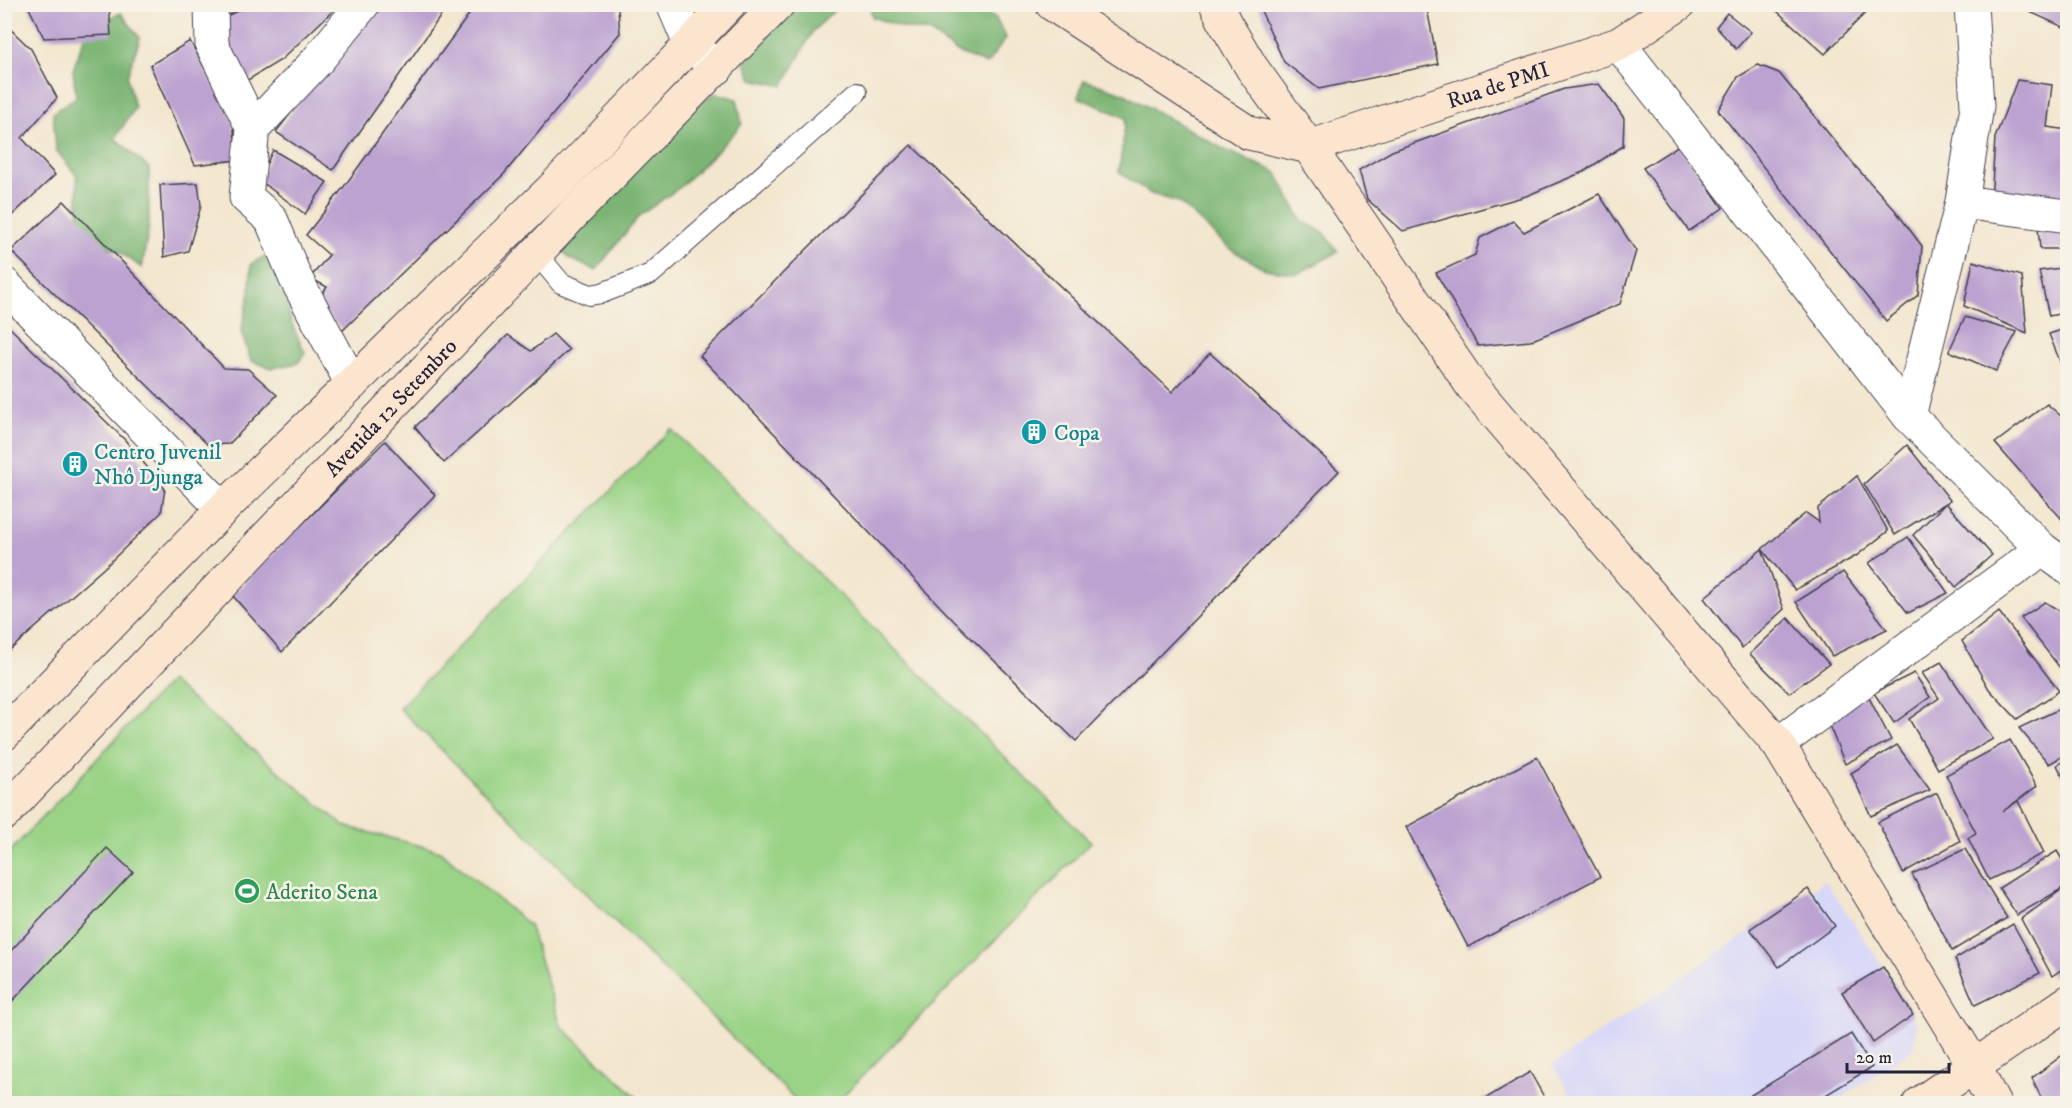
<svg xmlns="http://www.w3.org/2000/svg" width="2072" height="1108" font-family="'IM FELL DW Pica',serif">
  <rect width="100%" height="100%" fill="#f7f3e8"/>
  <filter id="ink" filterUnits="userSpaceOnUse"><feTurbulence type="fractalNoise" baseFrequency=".0167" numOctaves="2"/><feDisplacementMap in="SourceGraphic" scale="12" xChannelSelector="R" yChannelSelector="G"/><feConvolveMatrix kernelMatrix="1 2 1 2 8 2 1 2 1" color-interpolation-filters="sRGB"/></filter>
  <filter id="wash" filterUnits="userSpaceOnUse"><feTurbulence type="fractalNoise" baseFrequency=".008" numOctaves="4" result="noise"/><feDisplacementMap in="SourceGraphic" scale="24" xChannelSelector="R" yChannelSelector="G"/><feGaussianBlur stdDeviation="1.35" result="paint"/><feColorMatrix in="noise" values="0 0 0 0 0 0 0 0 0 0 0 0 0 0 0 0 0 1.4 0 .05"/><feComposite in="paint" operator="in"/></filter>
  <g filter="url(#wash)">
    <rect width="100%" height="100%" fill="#f3e6ce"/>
    <path fill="#d7d7f8" d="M 1825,881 L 1883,967 L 1917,1024 L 1913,1049 L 1833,1103 L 1576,1103 L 1552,1065 Z"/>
    <g fill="#9ad386" stroke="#5e7a60" stroke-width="1.5">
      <path d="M 671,429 L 1091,842 L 836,1103 L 799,1103 L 399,708 Z"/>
      <path d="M 170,681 L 344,826 L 440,851 L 529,925 L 561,1026 L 643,1103 L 5,1103 L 4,858 Z"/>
    </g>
    <g fill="#7bb573" stroke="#4e6c57" stroke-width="1.5">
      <path d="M 791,5 L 840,5 L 813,31 L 783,86 L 752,79 L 742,57 Z"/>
      <path d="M 870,5 L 964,5 L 995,17 L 1006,38 L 987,64 L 957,52 L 929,32 L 904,28 L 872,17 Z"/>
      <path d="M 121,13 L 140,38 L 127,77 L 135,108 L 115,138 L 149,168 L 149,226 L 142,268 L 118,251 L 79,236 L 77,176 L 56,150 L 53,113 L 76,97 L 73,70 L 87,28 Z"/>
      <path d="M 1084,80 L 1123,93 L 1227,151 L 1276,172 L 1302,221 L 1325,233 L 1338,252 L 1297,274 L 1265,269 L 1230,249 L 1179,202 L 1151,194 L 1119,172 L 1126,118 L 1078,97 Z"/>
      <path d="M 716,93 L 737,99 L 742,124 L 717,151 L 679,188 L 639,216 L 596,270 L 570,259 L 563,251 L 598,208 L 684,111 Z"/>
      <path d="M 268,254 L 284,262 C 284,300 287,319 305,352 L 298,363 L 271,368 L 251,361 L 241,332 L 250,292 L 251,264 Z"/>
    </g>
    <g id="blocks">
      <g fill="#bba2d0">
        <path d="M 27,4 L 109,4 L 111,35 L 44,38 Z"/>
        <path d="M 252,4 L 340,4 L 281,60 L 241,84 L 212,23 Z"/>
        <path d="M 376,4 L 449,4 L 333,170 L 276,132 Z"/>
        <path d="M 1258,4 L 1426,4 L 1438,64 L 1319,89 L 1284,62 Z"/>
        <path d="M 1769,4 L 1874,4 L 1825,54 Z"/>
        <path d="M 2012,4 L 2068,4 L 2068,29 Z"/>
        <path d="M 452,5 L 620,5 L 618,9 L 620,33 L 504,174 L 343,330 L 315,304 L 327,287 L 310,278 L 329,255 L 306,235 L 346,184 L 470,13 Z"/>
        <path d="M 1727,13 L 1751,32 L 1736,49 L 1716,27 Z"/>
        <path d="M 4,23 L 31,49 L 57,98 L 22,138 L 55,175 L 4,223 Z"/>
        <path d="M 190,41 L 233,121 L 237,160 L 195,165 L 150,65 Z"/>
        <path d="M 1758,65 L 1779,73 L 1856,167 L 1895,210 L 1922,246 L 1918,295 L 1886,321 L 1718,110 L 1738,77 Z"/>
        <path d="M 2017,80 L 2052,85 L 2047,127 L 2068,130 L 2068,209 L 1991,202 L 1995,138 Z"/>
        <path d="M 1599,84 L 1624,118 L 1623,146 L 1583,172 L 1526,196 L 1403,231 L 1367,199 L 1359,170 L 1392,151 L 1564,89 Z"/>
        <path d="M 911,145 L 1172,392 L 1210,353 L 1339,471 L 1076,741 L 955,622 L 700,356 Z"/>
        <path d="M 1679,145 L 1723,208 L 1689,231 L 1643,168 Z"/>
        <path d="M 273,150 L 327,182 L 305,214 L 259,180 Z"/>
        <path d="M 198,183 L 201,206 L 188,251 L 164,257 L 160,185 Z"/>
        <path d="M 1599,194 L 1636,251 L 1620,304 L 1530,341 L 1478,346 L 1436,273 L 1475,255 L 1480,238 L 1513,221 L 1524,232 Z"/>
        <path d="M 64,201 L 224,368 L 248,369 L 277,395 L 229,444 L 208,445 L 11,251 Z"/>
        <path d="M 2038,227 L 2068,229 L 2068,249 L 2040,249 Z"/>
        <path d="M 1973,261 L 2022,276 L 2027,333 L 1964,306 Z"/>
        <path d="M 2068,267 L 2068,312 L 2049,316 L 2039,271 Z"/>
        <path d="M 1965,317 L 2017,332 L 1996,371 L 1949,351 Z"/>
        <path d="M 4,322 L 125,440 L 165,489 L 161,513 L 105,567 L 4,655 Z"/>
        <path d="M 2068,328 L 2068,379 L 2067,379 L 2049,334 Z"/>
        <path d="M 553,334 L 569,350 L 444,463 L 415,427 L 508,335 L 531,351 Z"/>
        <path d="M 2047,404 L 2068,422 L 2068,526 L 1995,443 Z"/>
        <path d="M 385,441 L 435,495 L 282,652 L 232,595 Z"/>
        <path d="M 1907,445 L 1950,500 L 1946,503 L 1992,555 L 1956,587 L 1913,535 L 1946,503 L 1895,535 L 1864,484 Z"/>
        <path d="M 1857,476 L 1888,531 L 1856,556 L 1795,590 L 1762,549 L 1806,513 L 1819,522 L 1818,508 Z"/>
        <path d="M 1908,537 L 1948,593 L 1908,613 L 1869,563 Z"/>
        <path d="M 1762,549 L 1784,609 L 1742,648 L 1704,598 Z"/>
        <path d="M 1843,572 L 1887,629 L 1832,656 L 1796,602 Z"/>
        <path d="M 2045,602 L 2068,616 L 2068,678 L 2021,618 Z"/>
        <path d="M 1999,612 L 2059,691 L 2017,719 L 1989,689 L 1962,641 Z"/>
        <path d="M 1788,618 L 1829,664 L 1789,693 L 1750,654 Z"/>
        <path d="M 1941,662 L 1993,739 L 1938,769 L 1909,719 L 1939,698 L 1922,673 Z"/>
        <path d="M 1914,673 L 1930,697 L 1894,723 L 1874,693 Z"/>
        <path d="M 1867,694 L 1891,740 L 1845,764 L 1827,720 Z"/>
        <path d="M 2068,705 L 2068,753 L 2049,764 L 2019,728 Z"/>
        <path d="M 2010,740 L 2037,786 L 2002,812 L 2018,801 L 2044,853 L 1989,880 L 1968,838 L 1976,833 L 1946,775 Z"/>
        <path d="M 1897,745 L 1930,790 L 1871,816 L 1851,773 Z"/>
        <path d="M 1537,757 L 1600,877 L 1468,947 L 1406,827 Z"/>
        <path d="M 2068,758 L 2068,787 L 2057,765 Z"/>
        <path d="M 1937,793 L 1960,841 L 1903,873 L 1878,822 Z"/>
        <path d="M 107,848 L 133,872 L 4,1010 L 4,958 Z"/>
        <path d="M 1965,849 L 2007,918 L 1952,951 L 1912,874 Z"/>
        <path d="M 2057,851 L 2068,869 L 2068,885 L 2017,915 L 1999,888 Z"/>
        <path d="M 2068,885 L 2068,965 L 2052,976 L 2021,919 Z"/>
        <path d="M 1808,889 L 1835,926 L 1779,967 L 1750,929 Z"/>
        <path d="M 2013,924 L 2040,973 L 1975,1005 L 1955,959 Z"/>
        <path d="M 1883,967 L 1913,1015 L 1873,1043 L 1842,992 Z"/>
        <path d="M 1851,1034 L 1872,1067 L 1811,1104 L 1757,1104 L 1751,1095 Z"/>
        <path d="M 2068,1051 L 2068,1104 L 2044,1104 L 2032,1078 Z"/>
        <path d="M 1530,1072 L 1548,1104 L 1476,1104 Z"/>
      </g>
    </g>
  </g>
  <g filter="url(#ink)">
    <use href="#blocks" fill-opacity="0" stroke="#413f51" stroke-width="1.5"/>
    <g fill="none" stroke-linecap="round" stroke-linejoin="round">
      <g stroke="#413f51" stroke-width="22">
        <path id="lane" d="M 537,254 L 561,283 L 590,295 L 602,293 L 651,274 L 857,92"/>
      </g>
      <g stroke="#413f51" stroke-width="35">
        <g id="street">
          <path d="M 211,4 L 212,45 L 253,129 L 246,197 L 271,219 L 295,277 L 352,384"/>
          <path d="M 673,4 L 690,44 L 717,68"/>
          <path d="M 1971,4 L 1977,106 L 1962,202 L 1909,416 L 2042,549 L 2068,568"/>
          <path d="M 1619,44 L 1909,416"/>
          <path d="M 253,129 L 316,62 L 363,4"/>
          <path d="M 1962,202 L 2068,216"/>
          <path d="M 4,284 L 223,509"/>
          <path d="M 1778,744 L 2042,549"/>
        </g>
      </g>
      <g stroke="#413f51" stroke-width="35">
        <g id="secondary">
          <path id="s1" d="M 1052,4 L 1249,133 L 1309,147 L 1619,44 L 1679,4"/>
          <path d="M 1216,4 L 1225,23 L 1252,68 L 1309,147 L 1472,386 L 1778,744 L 1975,1067 L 1994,1104"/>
          <path d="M 4,734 L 223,509 L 552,189 L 729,4"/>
          <path id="s2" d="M 4,814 L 578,209 L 778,4"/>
          <path d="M 1919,1104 L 2068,1002"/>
        </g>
      </g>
      <use href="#lane" stroke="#fff" stroke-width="20"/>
      <use href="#street" stroke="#fff" stroke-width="33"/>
      <use href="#secondary" stroke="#fbe5cf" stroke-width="33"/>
    </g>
  </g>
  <defs>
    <g id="building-disc" transform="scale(1.35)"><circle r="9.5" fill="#0f9aa8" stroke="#f7f3e8"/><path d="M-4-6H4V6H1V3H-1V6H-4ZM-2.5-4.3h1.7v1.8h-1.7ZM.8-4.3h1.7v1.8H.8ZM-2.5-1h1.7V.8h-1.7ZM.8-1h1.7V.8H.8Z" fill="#fff"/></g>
    <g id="stadium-disc" transform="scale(1.35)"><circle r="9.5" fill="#2e9e5b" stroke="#f7f3e8"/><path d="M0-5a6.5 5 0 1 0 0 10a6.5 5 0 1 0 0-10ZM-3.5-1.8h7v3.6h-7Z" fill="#fff"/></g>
  </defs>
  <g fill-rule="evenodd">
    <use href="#building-disc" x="1034" y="432"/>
    <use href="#building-disc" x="75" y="464"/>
    <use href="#stadium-disc" x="247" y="891"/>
  </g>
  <g text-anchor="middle" stroke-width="5" stroke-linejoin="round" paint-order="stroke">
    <g font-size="22" fill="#22223b" stroke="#f7f3e8">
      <text dy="8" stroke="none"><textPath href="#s1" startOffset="496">Rua de PMI</textPath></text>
      <text dy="8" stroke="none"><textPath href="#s2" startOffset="561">Avenida 12 Setembro</textPath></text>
    </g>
    <g font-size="22" fill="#0d838f" stroke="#f7f3e8" text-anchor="start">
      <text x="1054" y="440">Copa</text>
      <text x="94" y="459">Centro Juvenil<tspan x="94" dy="25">Nhô Djunga</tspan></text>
    </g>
    <g font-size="22" fill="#27864d" stroke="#f7f3e8" text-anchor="start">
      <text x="266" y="899">Aderito Sena</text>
    </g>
  </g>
  <rect width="2072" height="1108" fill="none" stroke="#f7f3e8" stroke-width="24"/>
  <path d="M1847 1063v9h102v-9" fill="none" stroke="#22223b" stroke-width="3"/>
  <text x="1856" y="1063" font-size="18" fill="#22223b" stroke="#f7f3e8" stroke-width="4.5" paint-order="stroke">20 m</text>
</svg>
